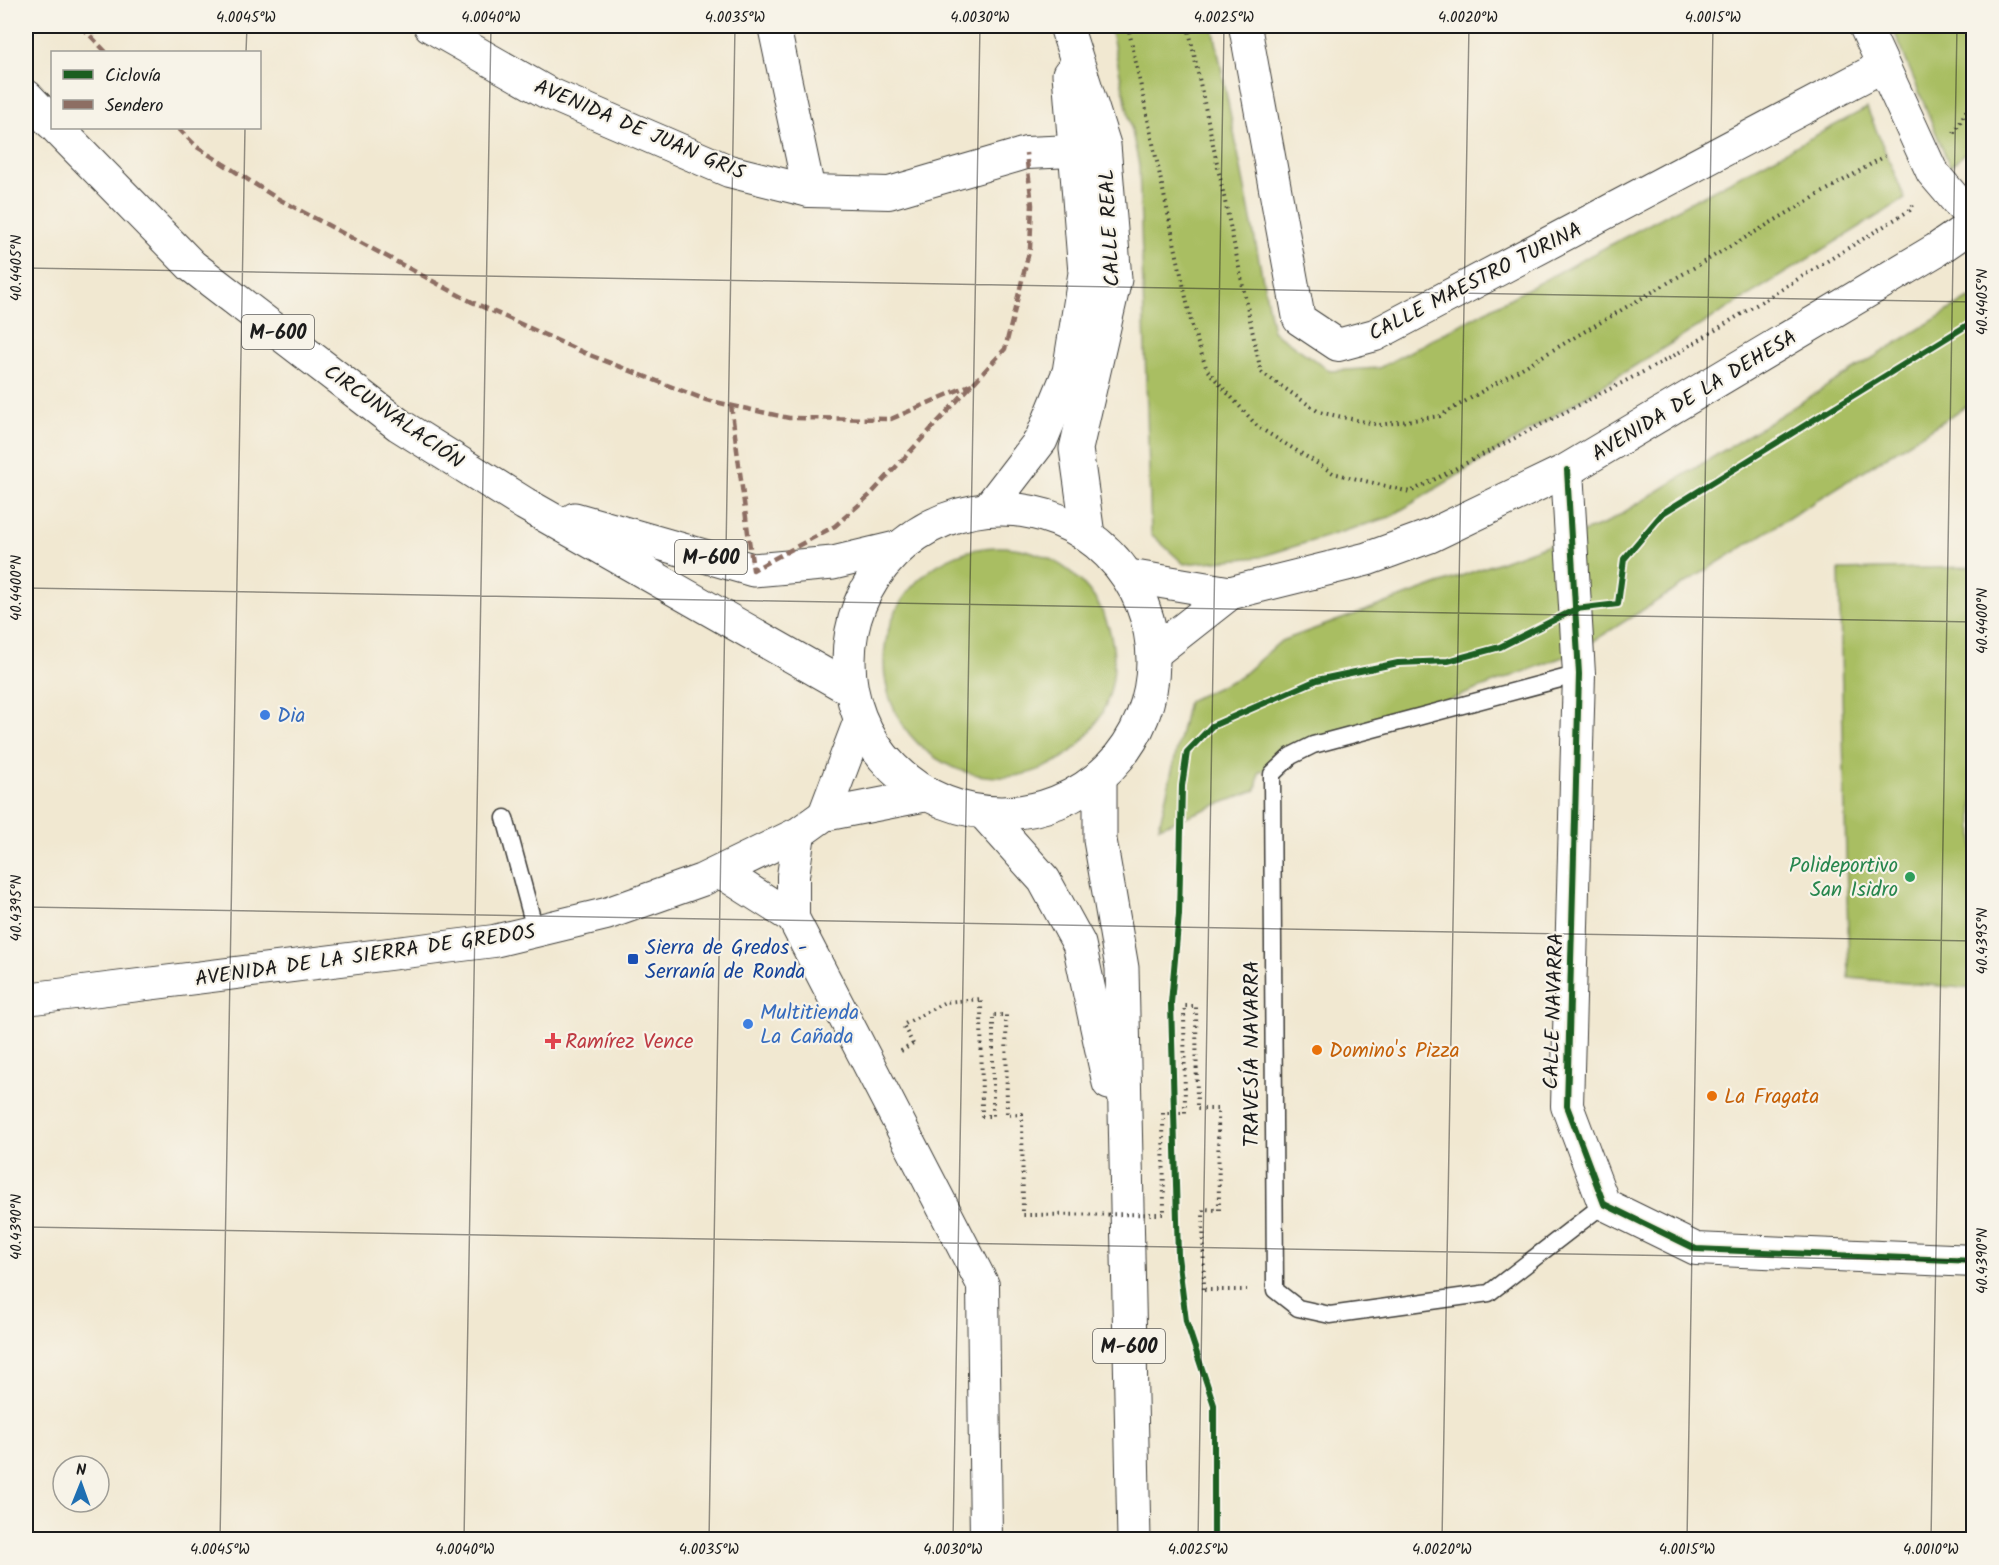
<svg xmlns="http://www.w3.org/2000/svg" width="1999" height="1565" font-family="Kalam,sans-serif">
  <rect width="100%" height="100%" fill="#f7f3e8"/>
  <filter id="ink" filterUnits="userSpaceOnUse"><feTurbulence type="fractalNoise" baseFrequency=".0167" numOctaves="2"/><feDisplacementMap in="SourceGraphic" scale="12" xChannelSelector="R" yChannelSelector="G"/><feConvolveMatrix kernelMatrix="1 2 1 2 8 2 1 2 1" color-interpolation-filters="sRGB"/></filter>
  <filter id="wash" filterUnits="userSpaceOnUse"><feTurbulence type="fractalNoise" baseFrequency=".008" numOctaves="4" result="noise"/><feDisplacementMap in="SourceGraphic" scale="24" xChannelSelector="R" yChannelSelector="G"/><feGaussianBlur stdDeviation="1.35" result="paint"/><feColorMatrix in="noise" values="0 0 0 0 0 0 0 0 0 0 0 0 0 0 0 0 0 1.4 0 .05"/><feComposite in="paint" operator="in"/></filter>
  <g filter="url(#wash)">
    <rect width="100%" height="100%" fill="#f1e8d1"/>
    <g fill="#a9be62" stroke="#626d3f" stroke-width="1.5">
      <path d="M 1110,26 L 1213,26 L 1273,331 L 1330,371 L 1379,368 L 1867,108 L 1905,199 L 1390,517 L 1260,557 L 1184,564 L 1151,534 L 1139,165 Z"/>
      <path d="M 1892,26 L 1973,26 L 1973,146 L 1950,167 Z"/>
      <path d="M 1969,298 L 1973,303 L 1973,402 L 1576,652 L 1259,772 L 1256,790 L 1159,827 L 1188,701 L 1240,677 L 1281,641 L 1605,524 Z"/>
      <circle cx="999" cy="662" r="115"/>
      <path d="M 1973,567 L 1973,989 L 1849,978 L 1839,570 Z"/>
    </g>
  </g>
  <g filter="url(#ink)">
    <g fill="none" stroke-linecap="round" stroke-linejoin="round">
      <g stroke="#3c3b37" stroke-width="19">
        <g id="service">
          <path d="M 1579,674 L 1313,745 L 1291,756 L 1272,774 L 1275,1290 L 1298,1308 L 1330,1315 L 1489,1293 L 1604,1204"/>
          <path d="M 505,818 L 536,933"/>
        </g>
      </g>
      <g stroke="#3c3b37" stroke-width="34">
        <g id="minor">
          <path d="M 430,26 L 546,92 L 729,171 L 809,191 L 889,193 L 1026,153 L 1073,151"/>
          <path d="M 774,26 L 809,191"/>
          <path d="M 1245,26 L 1299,319 L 1338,345 L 1375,335 L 1883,66"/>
          <path d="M 1865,26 L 1932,172 L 1974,221"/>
          <path d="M 1567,470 L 1579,674 L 1567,1106 L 1604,1204 L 1696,1249 L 1974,1261"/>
          <path d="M 824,815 L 860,720"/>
          <path d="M 721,872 L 793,918 L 983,1285 L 986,1540"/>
          <path d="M 793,918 L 793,876 L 799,833"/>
          <path d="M 26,999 L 494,941 L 606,914 L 702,880 L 799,833 L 824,815 L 927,795"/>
        </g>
      </g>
      <g stroke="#3c3b37" stroke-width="35">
        <g id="tertiary">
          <path d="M 1066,26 L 1104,145 L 1115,279 L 1076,449 L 1088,535"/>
          <path d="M 988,509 L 1041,440 L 1069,372 L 1085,273 L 1069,74"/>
          <path d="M 1129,576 L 1230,593"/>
          <path d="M 1155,652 L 1230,593 L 1367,559 L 1430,536 L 1567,470 L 1936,250 L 1974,224"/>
        </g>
      </g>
      <g stroke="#3c3b37" stroke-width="35">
        <g id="trunk">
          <path d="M 26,96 L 52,123"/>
          <path d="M 57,128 L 192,266 L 399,425 L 525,504 L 850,689"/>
          <circle cx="1001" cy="661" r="152"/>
          <path d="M 575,519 L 753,570 L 833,563 L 900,547"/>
          <path d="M 1100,778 L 1100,840 L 1122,968 L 1134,1540"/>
          <path d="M 984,813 L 1044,880 L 1079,944 L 1109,1083"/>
        </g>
      </g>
      <g stroke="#3c3b37" stroke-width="4" stroke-dasharray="1.5 4.5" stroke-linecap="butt">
        <path d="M 1128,26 L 1192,326 L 1207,370 L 1258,427 L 1333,473 L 1410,492 L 1670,358 L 1910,210 L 1913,205"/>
        <path d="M 1188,26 L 1261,372 L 1319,412 L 1379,425 L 1440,416 L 1885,156"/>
        <path d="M 1954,133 L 1974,97"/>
        <path d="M 901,1051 L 913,1044"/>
        <path d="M 1204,1290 L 1247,1290"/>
      </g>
      <use href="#service" stroke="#fff" stroke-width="16"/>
      <use href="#minor" stroke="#fff" stroke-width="32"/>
      <use href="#tertiary" stroke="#fff" stroke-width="33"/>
      <use href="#trunk" stroke="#fff" stroke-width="33"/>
      <path stroke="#3c3b37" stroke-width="4" stroke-dasharray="1.5 4.5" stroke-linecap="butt" d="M 913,1044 L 903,1025 L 945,1002 L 981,999 L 982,1116 L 993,1116 L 993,1015 L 1006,1015 L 1007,1115 L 1022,1114 L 1023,1215 L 1164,1214 L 1163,1113 L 1185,1113 L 1184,1006 L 1196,1006 L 1197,1109 L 1218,1109 L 1219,1210 L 1203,1209 L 1204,1290"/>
      <g stroke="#8d6e63" stroke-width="4.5" stroke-dasharray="9 4.5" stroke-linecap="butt">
        <path d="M 81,26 L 106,52"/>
        <path d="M 178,128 L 197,147 L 275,197 L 472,302 L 587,354 L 706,400 L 789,418 L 891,419 L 972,384"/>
        <path d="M 731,405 L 753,570 L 835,526 L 870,495 L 1005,349 L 1030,248 L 1032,205 L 1026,153"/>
      </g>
      <g stroke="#f7f3e8" stroke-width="10">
        <g id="cycleway">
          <path d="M 1567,470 L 1579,674 L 1567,1106 L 1604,1204 L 1696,1249 L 1974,1261"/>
          <path d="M 1214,1537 L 1214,1405 L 1186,1321 L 1178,1256 L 1171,1003 L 1179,914 L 1182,786 L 1187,752 L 1212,726 L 1317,680 L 1398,663 L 1448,661 L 1500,647 L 1576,609 L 1618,604 L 1624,559 L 1663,513 L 1974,321"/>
        </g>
      </g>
      <use href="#cycleway" stroke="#1b5e20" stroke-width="6"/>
    </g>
  </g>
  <path fill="none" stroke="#1c1c1c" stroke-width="1.5" stroke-opacity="0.45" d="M 246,52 L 247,26M 26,268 L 1974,302M 26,588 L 1974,622M 26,907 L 1974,941M 26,1227 L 1974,1261M 220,1540 L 245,128M 464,1540 L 491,26M 709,1540 L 735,26M 953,1540 L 980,26M 1198,1540 L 1224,26M 1442,1540 L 1469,26M 1687,1540 L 1713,26M 1931,1540 L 1957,26"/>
  <g fill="#3f7fe0" stroke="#f7f3e8" stroke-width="2">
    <circle cx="265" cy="715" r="6"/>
    <circle cx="748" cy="1024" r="6"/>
  </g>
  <circle fill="#2e9e5b" stroke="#f7f3e8" stroke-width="2" cx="1910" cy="877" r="6"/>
  <rect fill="#1a4fb4" stroke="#f7f3e8" stroke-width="2" x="627" y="953" width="12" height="12" rx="3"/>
  <path fill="#e0444e" stroke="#f7f3e8" stroke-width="2" d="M550 1032h6v6h6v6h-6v6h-6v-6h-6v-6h6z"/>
  <g fill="#e8710a" stroke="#f7f3e8" stroke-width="2">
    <circle cx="1317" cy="1050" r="6"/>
    <circle cx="1712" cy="1096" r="6"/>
  </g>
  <g text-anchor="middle" stroke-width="4.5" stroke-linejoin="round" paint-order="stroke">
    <g fill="#f7f3e8" stroke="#5e5c59" stroke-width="1.5">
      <rect x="242" y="315" width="72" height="34" rx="4.5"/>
      <rect x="675" y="540" width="72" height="34" rx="4.5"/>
      <rect x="1093" y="1329" width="72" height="34" rx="4.5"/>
    </g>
    <g font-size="20" font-weight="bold" fill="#1c1c1c">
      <text x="278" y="339">M-600</text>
      <text x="711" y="564">M-600</text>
      <text x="1129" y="1353">M-600</text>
    </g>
    <g font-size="21" fill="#1c1c1c" stroke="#f7f3e8">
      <text transform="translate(640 129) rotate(23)" y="7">AVENIDA DE JUAN GRIS</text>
      <text transform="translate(1109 228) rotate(-93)" y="7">CALLE REAL</text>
      <text transform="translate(1475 281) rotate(-27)" y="7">CALLE MAESTRO TURINA</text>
      <text transform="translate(1694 395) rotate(-31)" y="7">AVENIDA DE LA DEHESA</text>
      <text transform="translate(394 416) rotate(35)" y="7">CIRCUNVALACIÓN</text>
      <text transform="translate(365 955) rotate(-8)" y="7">AVENIDA DE LA SIERRA DE GREDOS</text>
      <text transform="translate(1553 1011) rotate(-88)" y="7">CALLE NAVARRA</text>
      <text transform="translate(1251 1054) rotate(-90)" y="7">TRAVESÍA NAVARRA</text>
    </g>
    <g font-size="21" fill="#366cbe" stroke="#f7f3e8" text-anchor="start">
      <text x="277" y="722">Dia</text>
      <text x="760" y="1019">Multitienda<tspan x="760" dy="24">La Cañada</tspan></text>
    </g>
    <g font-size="21" fill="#27864d" stroke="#f7f3e8" text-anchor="end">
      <text x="1898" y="872">Polideportivo<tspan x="1898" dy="24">San Isidro</tspan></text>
    </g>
    <g font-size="21" fill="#164399" stroke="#f7f3e8" text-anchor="start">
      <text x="645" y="954">Sierra de Gredos -<tspan x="645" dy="24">Serranía de Ronda</tspan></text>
    </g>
    <g font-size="21" fill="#be3a42" stroke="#f7f3e8" text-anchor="start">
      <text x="565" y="1048">Ramírez Vence</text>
    </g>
    <g font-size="21" fill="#c56008" stroke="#f7f3e8" text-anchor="start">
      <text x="1329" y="1057">Domino's Pizza</text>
      <text x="1724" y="1103">La Fragata</text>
    </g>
  </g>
  <rect width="1999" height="1565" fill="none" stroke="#f7f3e8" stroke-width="66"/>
  <rect x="51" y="51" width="210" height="78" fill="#f7f3e8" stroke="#9f9d96" stroke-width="1.5"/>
  <rect x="63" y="70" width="30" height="9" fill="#1b5e20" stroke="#9f9d96" stroke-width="1.5"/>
  <text x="105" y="81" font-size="18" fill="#1c1c1c">Ciclovía</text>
  <rect x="63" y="100" width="30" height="9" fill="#8d6e63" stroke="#9f9d96" stroke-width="1.5"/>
  <text x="105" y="111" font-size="18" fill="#1c1c1c">Sendero</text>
  <g transform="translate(81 1484) rotate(1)"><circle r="28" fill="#f7f3e8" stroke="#9f9d96" stroke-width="1.5"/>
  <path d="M0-4.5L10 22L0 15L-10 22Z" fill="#1f6fb2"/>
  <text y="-9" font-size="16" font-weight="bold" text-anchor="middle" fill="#1c1c1c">N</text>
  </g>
  <rect x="33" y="33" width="1933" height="1499" fill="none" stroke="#1c1c1c" stroke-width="2"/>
  <g font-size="15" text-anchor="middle" fill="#1c1c1c">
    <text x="246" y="22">4.0045°W</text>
    <text x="491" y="22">4.0040°W</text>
    <text x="735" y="22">4.0035°W</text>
    <text x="980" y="22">4.0030°W</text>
    <text x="1224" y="22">4.0025°W</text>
    <text x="1468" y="22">4.0020°W</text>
    <text x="1713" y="22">4.0015°W</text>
    <text transform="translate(16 268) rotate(-90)" y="5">40.4405°N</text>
    <text transform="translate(1982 302) rotate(-90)" y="5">40.4405°N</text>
    <text transform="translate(16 588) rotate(-90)" y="5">40.4400°N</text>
    <text transform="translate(1982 621) rotate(-90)" y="5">40.4400°N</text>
    <text transform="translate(16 908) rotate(-90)" y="5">40.4395°N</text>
    <text transform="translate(1982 941) rotate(-90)" y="5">40.4395°N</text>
    <text transform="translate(16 1227) rotate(-90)" y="5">40.4390°N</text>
    <text transform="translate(1982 1261) rotate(-90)" y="5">40.4390°N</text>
    <text x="220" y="1554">4.0045°W</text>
    <text x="465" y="1554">4.0040°W</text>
    <text x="709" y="1554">4.0035°W</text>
    <text x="953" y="1554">4.0030°W</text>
    <text x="1198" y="1554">4.0025°W</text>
    <text x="1442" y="1554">4.0020°W</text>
    <text x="1687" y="1554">4.0015°W</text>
    <text x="1931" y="1554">4.0010°W</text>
  </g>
</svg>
